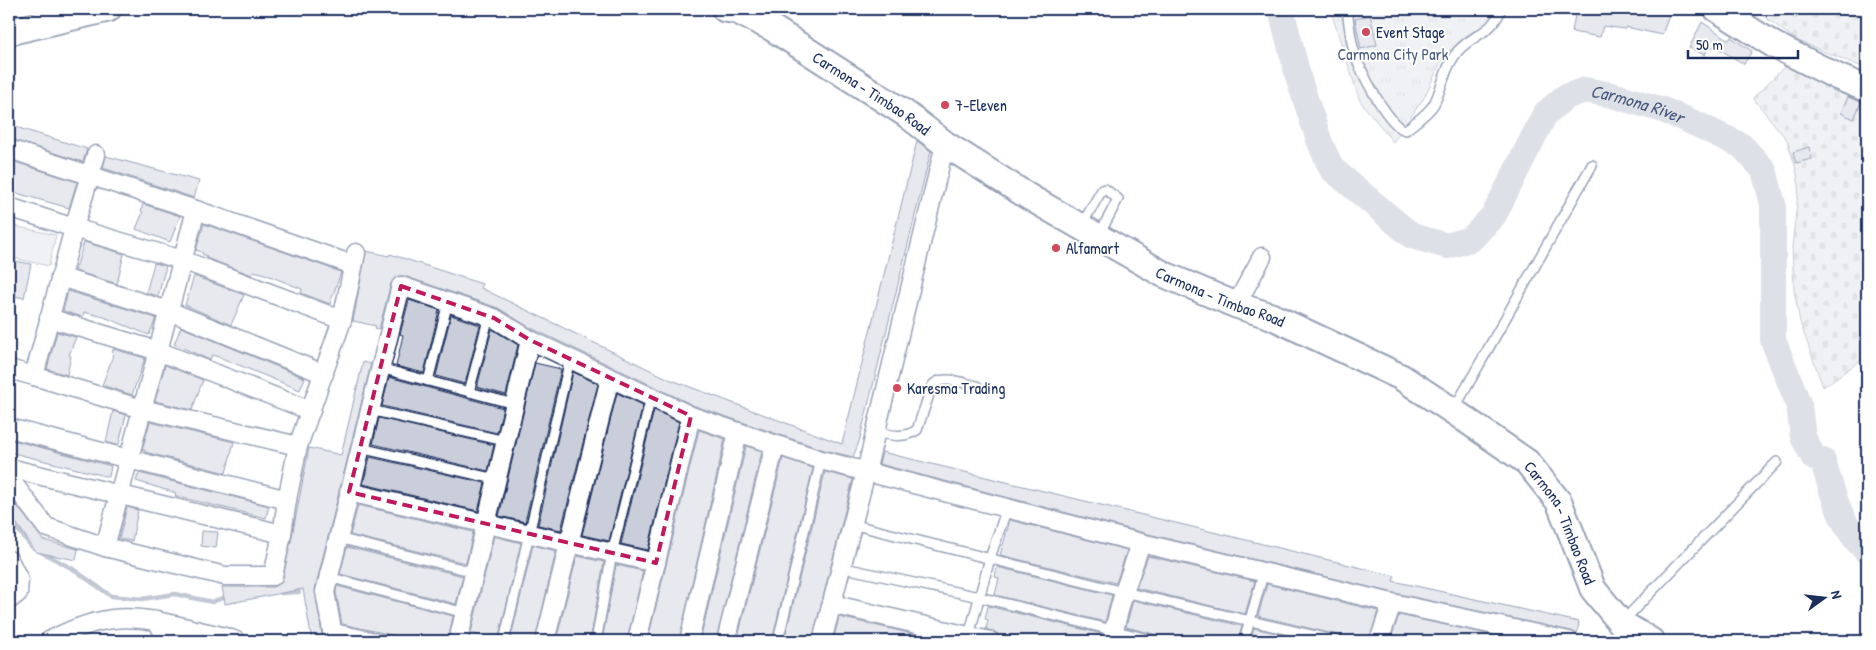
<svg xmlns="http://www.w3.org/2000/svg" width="1876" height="650" font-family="'Patrick Hand',sans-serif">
  <defs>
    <pattern id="cemetery-stones" width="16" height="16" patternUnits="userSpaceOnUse" patternTransform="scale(1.25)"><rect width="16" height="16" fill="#dee1e7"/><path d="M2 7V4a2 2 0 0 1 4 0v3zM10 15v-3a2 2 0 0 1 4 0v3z" fill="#bec1c9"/></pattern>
    <pattern id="park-tufts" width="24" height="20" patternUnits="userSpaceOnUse" patternTransform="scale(1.25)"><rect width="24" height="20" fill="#dee1e7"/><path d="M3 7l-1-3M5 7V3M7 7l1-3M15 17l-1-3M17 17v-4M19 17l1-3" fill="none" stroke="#bec1c9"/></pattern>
  </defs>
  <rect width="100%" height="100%" fill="#fff"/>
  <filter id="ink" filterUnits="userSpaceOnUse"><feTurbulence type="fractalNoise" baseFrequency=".02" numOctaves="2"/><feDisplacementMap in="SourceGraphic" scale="10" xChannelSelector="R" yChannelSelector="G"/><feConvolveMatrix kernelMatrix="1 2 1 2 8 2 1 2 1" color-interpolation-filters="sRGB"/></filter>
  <g filter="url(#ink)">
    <path fill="#dee1e7" stroke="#7c88a2" d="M 9,225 L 56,235 L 49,266 L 9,257 Z"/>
    <g fill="url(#cemetery-stones)" stroke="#7c88a2">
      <path d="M 1754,9 L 1867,9 L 1867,69 L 1796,40 Z"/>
      <path d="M 1790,61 L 1867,97 L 1867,356 L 1823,387 L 1800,322 L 1794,290 L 1792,246 L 1799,186 L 1796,169 L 1787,140 L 1753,98 Z"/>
    </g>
    <path fill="url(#park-tufts)" stroke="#7c88a2" d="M 1330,9 L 1498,9 L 1496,18 L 1444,55 L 1424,98 L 1393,142 L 1360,101 Z"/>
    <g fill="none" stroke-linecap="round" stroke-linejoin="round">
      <g stroke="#77839f" stroke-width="4.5">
        <path d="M 9,519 L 32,547 L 73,569 L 111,596 L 142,599 L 175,594 L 212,602 L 228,596"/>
        <path d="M 281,593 L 299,592"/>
      </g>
      <path stroke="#b5bbca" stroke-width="26" id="s1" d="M 1281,9 L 1299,80 L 1319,140 L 1331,168 L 1412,236 L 1447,246 L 1471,239 L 1494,215 L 1545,114 L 1565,97 L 1585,90 L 1612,95 L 1663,110 L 1694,123 L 1742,146 L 1764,170 L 1773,204 L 1773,340 L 1799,405 L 1803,437 L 1814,458 L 1823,461 C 1832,492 1842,530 1867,551"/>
    </g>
    <g fill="#caceda" stroke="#1b2f5e">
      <path d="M 1576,9 L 1671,9 L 1662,35 L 1626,27 L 1625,29 L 1603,26 L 1600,37 L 1572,32 Z"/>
      <path d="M 1370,15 L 1377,45 L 1361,49 L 1355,19 Z"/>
      <path d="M 1702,22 L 1729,40 L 1731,37 L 1752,51 L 1744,64 L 1714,46 L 1713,48 L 1709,45 L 1705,55 L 1689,48 Z"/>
      <path d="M 1848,97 L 1861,102 L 1854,119 L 1841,113 Z"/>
      <path d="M 9,125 L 87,149 L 83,162 L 9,139 Z"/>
      <path d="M 917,141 L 931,151 L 859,442 L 853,457 L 824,450 L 695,406 L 529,327 L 498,308 L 404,276 L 398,276 L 391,283 L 379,329 L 375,328 L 376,326 L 353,321 L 366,251 L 389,256 L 390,254 L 482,284 L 481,288 L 669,379 L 842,444 Z"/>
      <path d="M 1809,147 L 1812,159 L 1796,163 L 1793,152 Z"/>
      <path d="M 106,156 L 199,181 L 194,198 L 103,168 Z"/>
      <path d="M 9,160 L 77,182 L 69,208 L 9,191 L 12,168 L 9,167 Z"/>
      <path d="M 143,204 L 180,216 L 170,242 L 136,229 L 143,212 L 141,211 Z"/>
      <path d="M 204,224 L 341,272 L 330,304 L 301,293 L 302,289 L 262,273 L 253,271 L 252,275 L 206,258 L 207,256 L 202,254 L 203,253 L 196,250 Z"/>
      <path d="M 84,242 L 124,254 L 117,284 L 75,271 Z"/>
      <path d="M 9,260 L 31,264 L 24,298 L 9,295 Z"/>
      <path d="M 154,263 L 166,266 L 158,296 L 146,293 Z"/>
      <path d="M 194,276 L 244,295 L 231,325 L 185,305 Z"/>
      <path d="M 68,291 L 156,318 L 149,335 L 104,317 L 84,312 L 83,317 L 63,311 Z"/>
      <path d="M 409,300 L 439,310 L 424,373 L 396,366 L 403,335 L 400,334 Z"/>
      <path d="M 451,315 L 480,325 L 465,384 L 436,376 Z"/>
      <path d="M 181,327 L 305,378 L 300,390 L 219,357 L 212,355 L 210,360 L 174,344 Z"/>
      <path d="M 492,329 L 518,345 L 506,395 L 477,387 Z"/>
      <path d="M 57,332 L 76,337 L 69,355 L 71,356 L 67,375 L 47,369 Z"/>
      <path d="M 113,349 L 145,358 L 132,395 L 102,385 L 112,359 Z"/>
      <path d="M 363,362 L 371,364 L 315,589 L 323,641 L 312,641 L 303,589 L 225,604 L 222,587 L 273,587 L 282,582 L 292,536 L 309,448 L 341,455 Z"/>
      <path d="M 535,363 L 561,369 L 525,522 L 499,516 Z"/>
      <path d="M 165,365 L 203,380 L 192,410 L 155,401 Z"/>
      <path d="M 573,372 L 598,384 L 561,530 L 538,525 Z"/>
      <path d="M 389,377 L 503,408 L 497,433 L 382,406 Z"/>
      <path d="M 617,393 L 643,405 L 609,541 L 582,535 Z"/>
      <path d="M 654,410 L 679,422 L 648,550 L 621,544 Z"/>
      <path d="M 113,411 L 126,415 L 119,444 L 116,445 L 106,442 Z"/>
      <path d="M 379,418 L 494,445 L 488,471 L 373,444 Z"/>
      <path d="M 150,422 L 234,442 L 226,473 L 145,452 L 145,450 L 142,450 Z"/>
      <path d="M 699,430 L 725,439 L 679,641 L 671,641 L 671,640 L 649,635 Z"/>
      <path d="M 9,439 L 111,466 L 109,477 L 9,452 Z"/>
      <path d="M 746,446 L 762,451 L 716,641 L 700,641 Z"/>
      <path d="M 882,452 L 1395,576 L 1393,581 L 1579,622 L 1577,634 L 1571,631 L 1394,593 L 1144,533 L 879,464 Z"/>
      <path d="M 370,457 L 485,483 L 478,511 L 363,484 Z"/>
      <path d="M 783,458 L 813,468 L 772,641 L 737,641 Z"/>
      <path d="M 825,472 L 853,479 L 849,495 L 812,641 L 784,641 Z"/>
      <path d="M 139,473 L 269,506 L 266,518 L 175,496 L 176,493 L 136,481 Z"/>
      <path d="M 9,495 L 43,540 L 78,549 L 76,560 L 36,552 L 9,512 Z"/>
      <path d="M 358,505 L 473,532 L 466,563 L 350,535 Z"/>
      <path d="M 127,507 L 138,510 L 132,541 L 119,539 Z"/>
      <path d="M 1010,520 L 1127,550 L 1116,583 L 1000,555 Z"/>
      <path d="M 202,531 L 218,532 L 216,548 L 201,546 Z"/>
      <path d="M 494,536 L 521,543 L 498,641 L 471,633 Z"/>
      <path d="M 533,545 L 556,551 L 535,641 L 510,641 Z"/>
      <path d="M 347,547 L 463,576 L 456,604 L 340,574 Z"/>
      <path d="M 577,556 L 604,562 L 590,641 L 556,641 Z"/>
      <path d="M 1148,556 L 1255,581 L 1245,614 L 1136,588 Z"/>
      <path d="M 616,565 L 643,571 L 627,641 L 602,641 Z"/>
      <path d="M 997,567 L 1112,595 L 1105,622 L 995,595 L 999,578 L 995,577 Z"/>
      <path d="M 1267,584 L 1378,611 L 1369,641 L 1343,641 L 1342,637 L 1338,635 L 1258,616 Z"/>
      <path d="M 337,586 L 453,616 L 448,641 L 397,641 L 396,637 L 392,635 L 342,624 L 336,592 Z"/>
      <path d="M 1133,600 L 1242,626 L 1238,641 L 1203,641 L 1188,638 L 1188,641 L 1162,641 L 1158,635 L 1126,627 Z"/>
      <path d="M 988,606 L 1102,634 L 1101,641 L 1014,641 L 1000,638 L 997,633 L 986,629 L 988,620 L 985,619 Z"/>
      <path d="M 1399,615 L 1520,641 L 1390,641 Z"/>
      <path d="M 839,617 L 944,641 L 833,641 Z"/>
      <path d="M 1254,628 L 1310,641 L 1250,641 Z"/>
    </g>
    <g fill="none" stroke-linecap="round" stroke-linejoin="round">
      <g stroke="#1b2f5e" stroke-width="12">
        <g id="lane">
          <path d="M 1347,9 C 1349,23 1350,37 1354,51 C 1357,66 1390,129 1406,130 C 1415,122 1428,114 1434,104 C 1443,86 1445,66 1458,51 C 1474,33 1492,34 1501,9"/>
          <path d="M 1081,226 L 1102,190 L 1105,189 L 1118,199 L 1099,235"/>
          <path d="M 380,368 L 514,404"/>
          <path d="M 428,381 L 448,302"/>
          <path d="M 469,392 L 489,316"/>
          <path d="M 370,410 L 505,441"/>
          <path d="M 1453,411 L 1592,165"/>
          <path d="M 876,432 C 891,435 903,439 917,430 L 932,386 C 941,374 963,383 977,386"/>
          <path d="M 360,448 L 495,479"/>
          <path d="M 851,524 L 1124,592 L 1337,641"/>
          <path d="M 338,538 L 474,572"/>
          <path d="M 840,567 L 979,597 L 1156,641"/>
          <path d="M 328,577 L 465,613"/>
          <path d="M 1623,621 L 1777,462"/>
          <path d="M 331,628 L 391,641"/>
          <path d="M 968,639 L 990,558 L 1007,508"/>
          <path d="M 504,641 L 570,359"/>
          <path d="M 596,641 L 612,553 L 651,397"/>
          <path d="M 778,641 L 821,460"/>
          <path d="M 1244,641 L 1264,571"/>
        </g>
      </g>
      <g stroke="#1b2f5e" stroke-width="21">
        <g id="street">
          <path d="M 9,149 L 196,210 L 353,265"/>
          <path d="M 96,155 L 74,228 L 182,260 L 342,320"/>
          <path d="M 9,207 L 74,228 L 34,376 L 9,369"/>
          <path d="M 60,277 L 169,311 L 324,374"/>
          <path d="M 1236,305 L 1262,257"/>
          <path d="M 49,318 L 158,351 L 311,411"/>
          <path d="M 34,376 L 142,409 L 298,446"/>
          <path d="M 9,428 L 287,500"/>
          <path d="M 9,468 L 282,534"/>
          <path d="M 9,478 L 46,527 L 105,547 L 225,576 L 273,576 L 282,534 L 287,500 L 298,446 L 342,320 L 356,253"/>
          <path d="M 349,492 L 656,563"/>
          <path d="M 105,547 L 196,210"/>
          <path d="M 9,560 L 19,580 L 18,593 L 9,600"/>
          <path d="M 831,604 L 990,641"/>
          <path d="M 157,620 L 167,641"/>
          <path d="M 49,641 C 104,612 133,614 191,629 C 206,633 223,635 236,641"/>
          <path d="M 334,641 L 325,592 L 401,286 L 494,318 L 530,340 L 691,416 L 821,460 L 1141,543 L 1392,603 L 1569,641"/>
          <path d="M 458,641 L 530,340"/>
          <path d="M 545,641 L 610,378"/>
          <path d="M 637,641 L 691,416"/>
          <path d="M 689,641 L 738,432"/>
          <path d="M 726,641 L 775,445"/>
          <path d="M 822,641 L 866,472 L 945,144"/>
          <path d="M 1111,641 L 1124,592 L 1141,543"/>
          <path d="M 1379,641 L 1392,603"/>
        </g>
      </g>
      <g stroke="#1b2f5e" stroke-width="29">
        <g id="secondary">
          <path id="s2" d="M 725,9 L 737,11 L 772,28 L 906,114 L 945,144 L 1029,197 L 1163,274 L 1236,305 L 1271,316 L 1401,377 L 1453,411 L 1527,462 L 1559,502 L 1593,589 L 1621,623 L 1651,641"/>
          <path d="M 1717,9 L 1774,45 L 1838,77 L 1867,89"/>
          <path d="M 9,32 L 108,9"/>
        </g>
      </g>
      <use href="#lane" stroke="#fff" stroke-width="9"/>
      <use href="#street" stroke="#fff" stroke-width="18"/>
      <use href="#secondary" stroke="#fff" stroke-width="25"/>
    </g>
  </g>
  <path d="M0 0H1876V650H0ZM 401,286 L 494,318 L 530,340 L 691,416 L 656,563 L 349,492 Z" fill="#fff" fill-opacity=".55" fill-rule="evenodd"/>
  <path fill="none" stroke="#c2185b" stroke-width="4" stroke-dasharray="10 6" stroke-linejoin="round" d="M 401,286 L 494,318 L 530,340 L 691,416 L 656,563 L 349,492 Z"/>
  <g fill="#d1495b" stroke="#fff" stroke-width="2">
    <circle cx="1366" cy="32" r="5"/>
    <circle cx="945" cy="105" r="5"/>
    <circle cx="1056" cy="248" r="5"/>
    <circle cx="897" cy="388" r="5"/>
  </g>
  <g text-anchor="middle" stroke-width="4" stroke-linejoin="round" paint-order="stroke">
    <g font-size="16" fill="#1b2f5e" stroke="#fff" text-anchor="start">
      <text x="1376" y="38">Event Stage</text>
      <text x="955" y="111">7-Eleven</text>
      <text x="1066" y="254">Alfamart</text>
      <text x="907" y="394">Karesma Trading</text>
    </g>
    <g font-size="16" fill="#4c5c80" stroke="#fff">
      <text x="1393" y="60">Carmona City Park</text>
    </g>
    <g font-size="16" fill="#1b2f5e" stroke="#fff">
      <text dy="6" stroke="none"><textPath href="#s2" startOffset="170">Carmona - Timbao Road</textPath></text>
      <text dy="6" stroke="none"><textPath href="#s2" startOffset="575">Carmona - Timbao Road</textPath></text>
      <text dy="6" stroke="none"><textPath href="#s2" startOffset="995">Carmona - Timbao Road</textPath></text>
    </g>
    <g font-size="18" font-style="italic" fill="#49597e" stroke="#fff">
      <text dy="6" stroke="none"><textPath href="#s1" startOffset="582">Carmona River</textPath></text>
    </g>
  </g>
  <rect width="1876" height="650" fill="none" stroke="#fff" stroke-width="30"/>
  <rect x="15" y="15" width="1846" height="620" fill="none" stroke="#1b2f5e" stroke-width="2" filter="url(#ink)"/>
  <g transform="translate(1824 598) rotate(75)" stroke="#ffffff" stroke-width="4" paint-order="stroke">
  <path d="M0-4L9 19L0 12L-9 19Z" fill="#1b2f5e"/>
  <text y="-8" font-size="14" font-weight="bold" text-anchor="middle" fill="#1b2f5e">N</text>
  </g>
  <path d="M1688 50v8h110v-8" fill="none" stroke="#1b2f5e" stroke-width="2.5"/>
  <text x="1696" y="50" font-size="15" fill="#1b2f5e" stroke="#ffffff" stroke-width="4" paint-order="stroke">50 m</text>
</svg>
